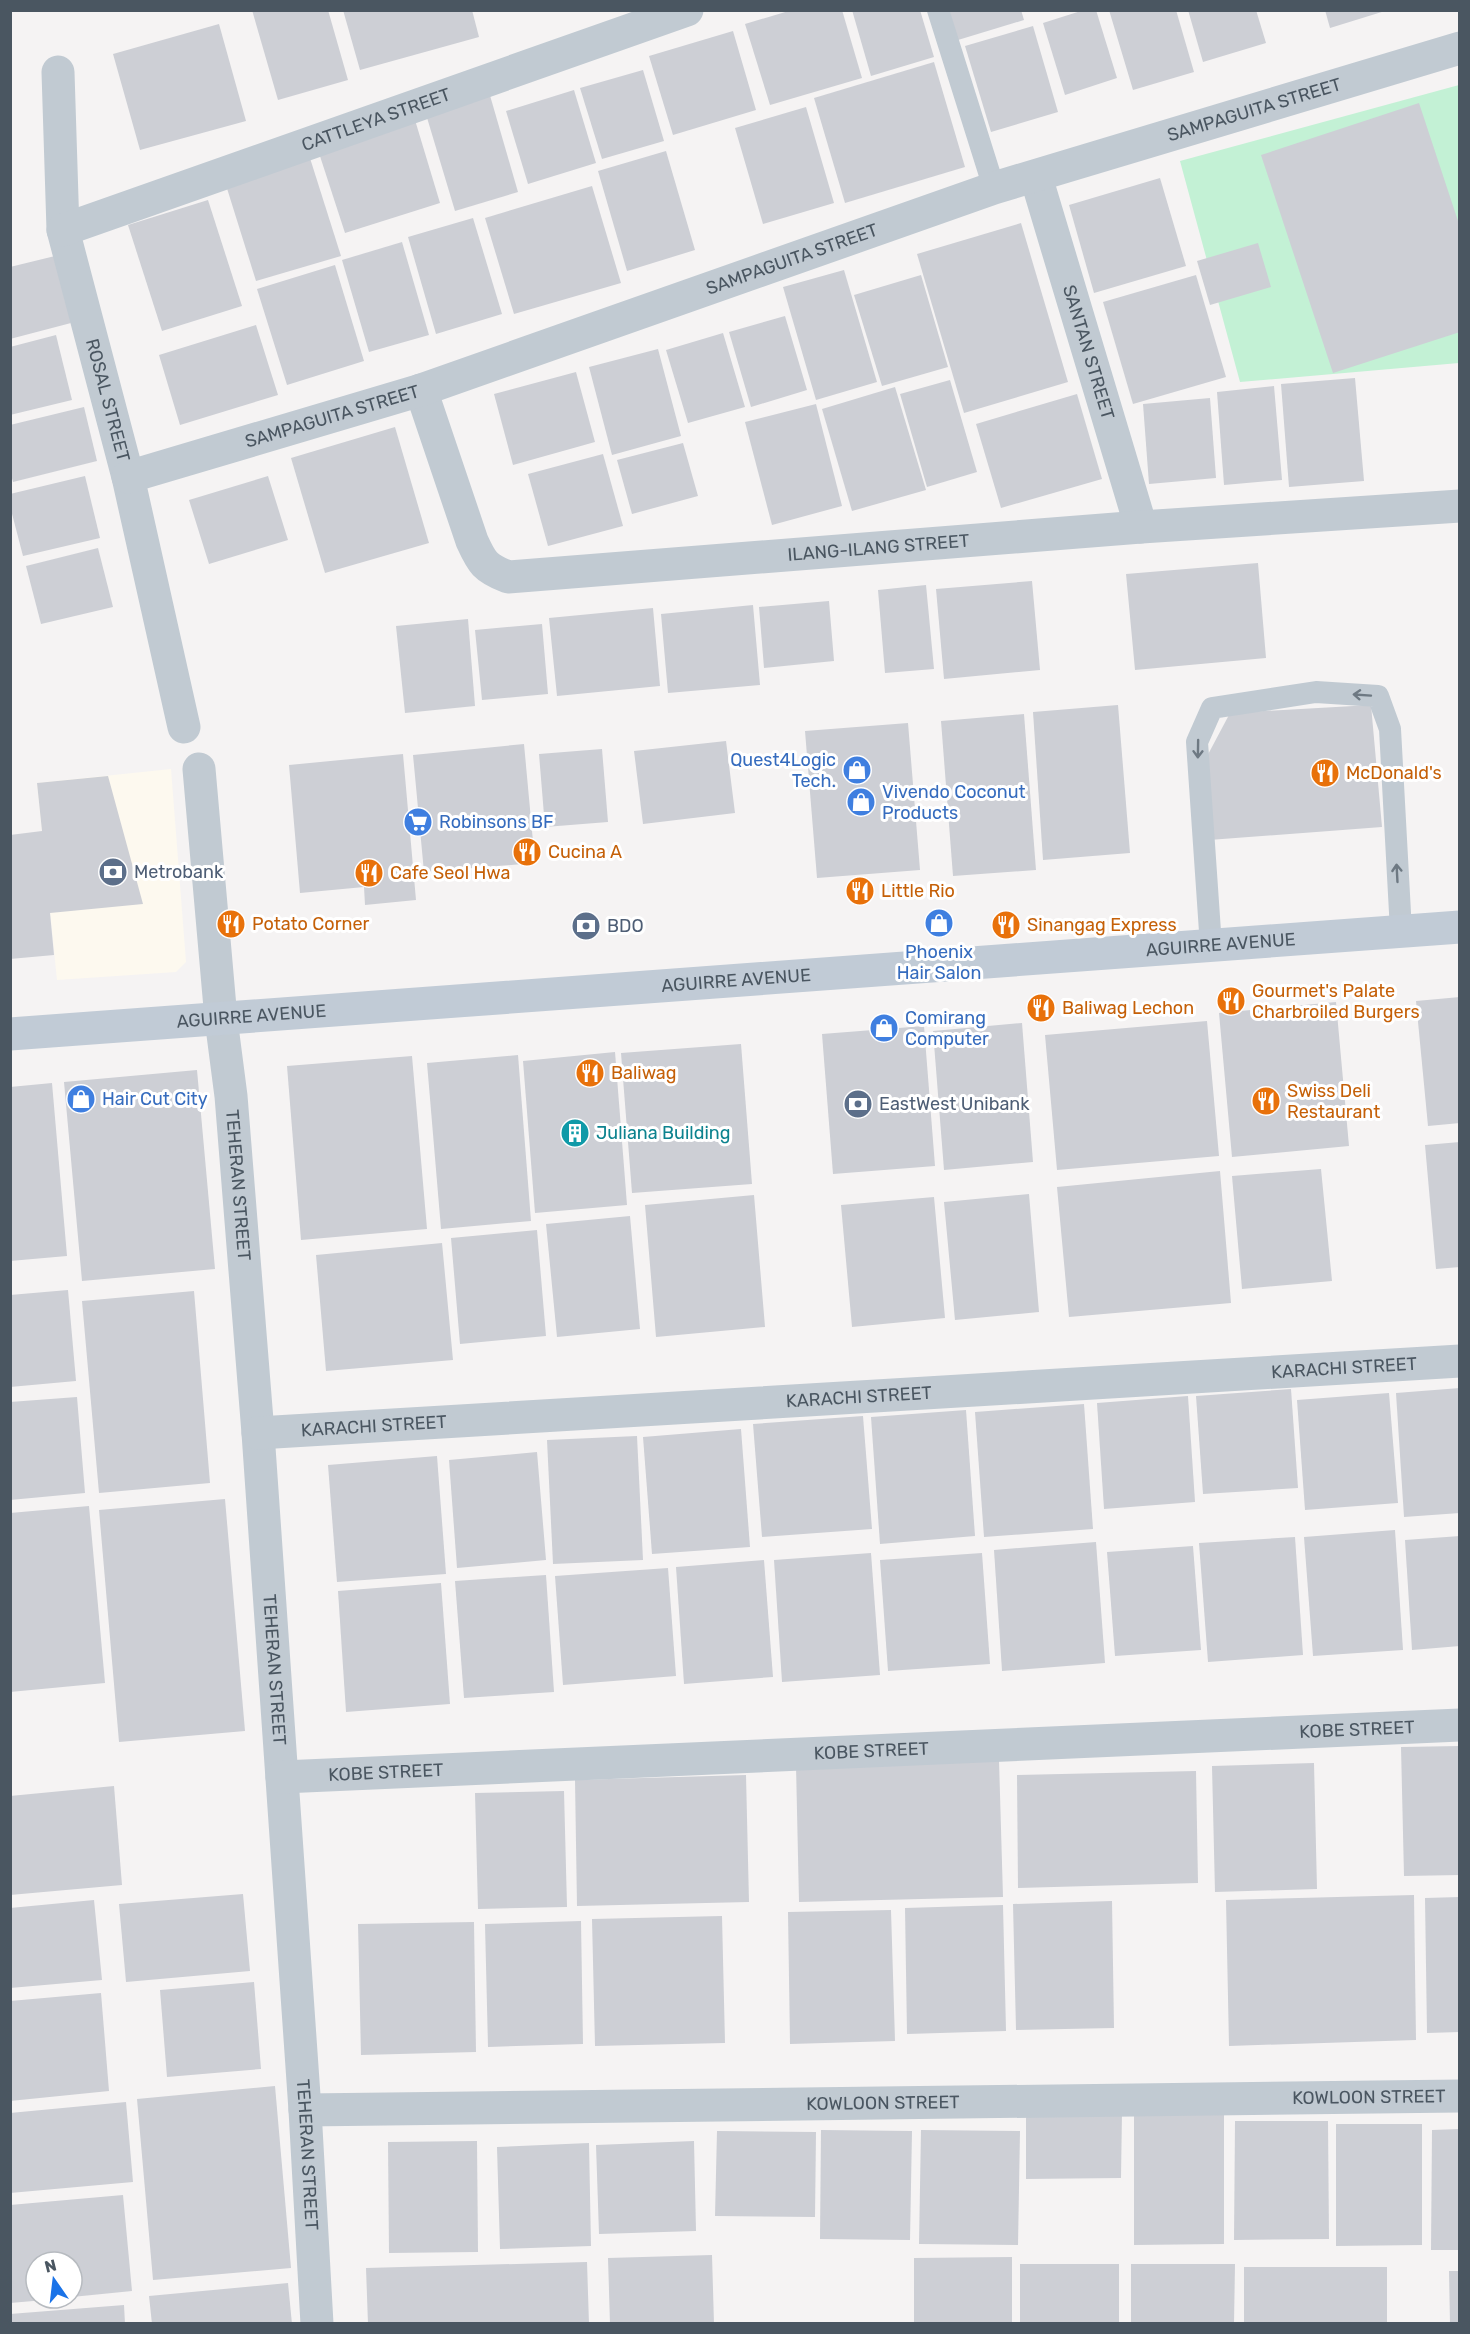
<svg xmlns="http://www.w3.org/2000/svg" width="1470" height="2334" font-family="Rubik,sans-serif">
  <rect width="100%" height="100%" fill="#f5f3f3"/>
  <path fill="#fdf9ef" d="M 171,769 L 186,962 L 176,972 L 57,980 L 37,783 Z"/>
  <path fill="#c3f1d5" d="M 1459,85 L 1459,363 L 1240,382 L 1180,161 Z"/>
  <g fill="#cdcfd5">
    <path d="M 252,10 L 328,10 L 348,80 L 278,100 Z"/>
    <path d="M 343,10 L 472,10 L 479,37 L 360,70 Z"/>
    <path d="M 792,10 L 842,10 L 862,78 L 770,105 L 745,24 Z"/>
    <path d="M 852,10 L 920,10 L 934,57 L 871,76 Z"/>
    <path d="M 949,10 L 1021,10 L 1024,20 L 958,40 Z"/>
    <path d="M 1084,10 L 1096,10 L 1117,78 L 1065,95 L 1043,23 Z"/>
    <path d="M 1109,10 L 1176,10 L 1194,72 L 1133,90 Z"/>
    <path d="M 1188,10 L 1256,10 L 1266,43 L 1203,62 Z"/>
    <path d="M 1325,10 L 1385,10 L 1385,11 L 1330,28 Z"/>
    <path d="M 219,24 L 246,121 L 140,150 L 113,54 Z"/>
    <path d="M 1033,26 L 1058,112 L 991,132 L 965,46 Z"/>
    <path d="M 733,31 L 756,110 L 673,135 L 649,56 Z"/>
    <path d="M 934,62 L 965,167 L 845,203 L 814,98 Z"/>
    <path d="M 643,70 L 664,141 L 602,159 L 580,88 Z"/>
    <path d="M 574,90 L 596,163 L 528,184 L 506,111 Z"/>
    <path d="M 489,92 L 518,192 L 455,211 L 425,111 Z"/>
    <path d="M 1419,103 L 1460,227 L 1460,332 L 1333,373 L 1261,155 Z"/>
    <path d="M 806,107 L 834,203 L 763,224 L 735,128 Z"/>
    <path d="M 415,120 L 440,203 L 345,233 L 318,150 Z"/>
    <path d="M 666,151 L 695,250 L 627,271 L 598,171 Z"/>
    <path d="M 309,155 L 341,256 L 256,281 L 225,182 Z"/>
    <path d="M 1160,178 L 1186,266 L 1094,293 L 1069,205 Z"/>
    <path d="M 592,186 L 621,283 L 514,314 L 485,218 Z"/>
    <path d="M 208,200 L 242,306 L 162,331 L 128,225 Z"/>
    <path d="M 473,218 L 502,314 L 436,334 L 408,237 Z"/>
    <path d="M 1021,223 L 1068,382 L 964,413 L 917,254 Z"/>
    <path d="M 402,242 L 429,335 L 369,352 L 342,260 Z"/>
    <path d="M 1258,243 L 1271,287 L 1210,305 L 1197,261 Z"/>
    <path d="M 55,256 L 71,323 L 10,339 L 10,267 Z"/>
    <path d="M 335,265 L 364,361 L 287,385 L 257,289 Z"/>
    <path d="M 844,270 L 877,382 L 816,400 L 783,287 Z"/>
    <path d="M 921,275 L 948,367 L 882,386 L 854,295 Z"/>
    <path d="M 1196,275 L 1226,377 L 1133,404 L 1103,302 Z"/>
    <path d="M 785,316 L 807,390 L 751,407 L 729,332 Z"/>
    <path d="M 256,325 L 278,395 L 180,425 L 159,355 Z"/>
    <path d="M 723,333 L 745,407 L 688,423 L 666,350 Z"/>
    <path d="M 56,335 L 72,400 L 10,415 L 10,347 Z"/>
    <path d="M 658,349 L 681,436 L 612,455 L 589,367 Z"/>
    <path d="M 576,372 L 595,442 L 513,465 L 494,394 Z"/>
    <path d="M 1355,378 L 1364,481 L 1289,487 L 1281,384 Z"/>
    <path d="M 950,380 L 977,472 L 927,487 L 900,394 Z"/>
    <path d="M 1274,386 L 1282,480 L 1224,485 L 1217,392 Z"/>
    <path d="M 895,387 L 926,490 L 852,511 L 822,409 Z"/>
    <path d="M 1077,394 L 1102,479 L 1001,508 L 976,424 Z"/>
    <path d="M 1210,398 L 1216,478 L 1149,484 L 1143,404 Z"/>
    <path d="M 816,404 L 842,506 L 772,525 L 745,422 Z"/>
    <path d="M 84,407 L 97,461 L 13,482 L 10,471 L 10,425 Z"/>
    <path d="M 395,427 L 429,543 L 325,573 L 291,458 Z"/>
    <path d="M 683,443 L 698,496 L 632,514 L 617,460 Z"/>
    <path d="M 603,454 L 623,526 L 548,546 L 528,474 Z"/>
    <path d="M 85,476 L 100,538 L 23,556 L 10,506 L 10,494 Z"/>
    <path d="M 268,476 L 288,540 L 209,564 L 189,500 Z"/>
    <path d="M 98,548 L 113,607 L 41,624 L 26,566 Z"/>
    <path d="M 1258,563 L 1266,658 L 1135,670 L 1126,574 Z"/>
    <path d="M 1032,581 L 1040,670 L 944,679 L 936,589 Z"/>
    <path d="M 926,585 L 934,669 L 885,673 L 878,590 Z"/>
    <path d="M 829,601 L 834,661 L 764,668 L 759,607 Z"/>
    <path d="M 753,605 L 760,685 L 668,693 L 661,614 Z"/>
    <path d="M 653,608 L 660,686 L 557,696 L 549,618 Z"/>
    <path d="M 468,619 L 475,706 L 405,713 L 396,626 Z"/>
    <path d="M 542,624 L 548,694 L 482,700 L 475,630 Z"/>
    <path d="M 1118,705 L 1130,853 L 1043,860 L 1033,712 Z"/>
    <path d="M 1371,705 L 1382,827 L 1209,840 L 1204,762 L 1230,713 Z"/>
    <path d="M 1024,714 L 1036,870 L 953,876 L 941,721 Z"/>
    <path d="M 908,723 L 920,870 L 817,878 L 805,731 Z"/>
    <path d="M 726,741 L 735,813 L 643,824 L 634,751 Z"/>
    <path d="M 524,744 L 535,863 L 424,872 L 413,755 Z"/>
    <path d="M 602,749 L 608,822 L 545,827 L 539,754 Z"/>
    <path d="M 403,754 L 416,900 L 365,905 L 364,887 L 300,893 L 289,765 Z"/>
    <path d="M 108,776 L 143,904 L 50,913 L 54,955 L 10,959 L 10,835 L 42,831 L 37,783 Z"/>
    <path d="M 1460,997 L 1460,1123 L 1428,1126 L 1416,1001 Z"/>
    <path d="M 1336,1002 L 1349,1146 L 1232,1157 L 1219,1013 Z"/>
    <path d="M 1207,1021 L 1219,1156 L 1057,1170 L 1045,1035 Z"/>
    <path d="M 1022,1023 L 1033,1162 L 944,1170 L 933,1031 Z"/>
    <path d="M 924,1026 L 935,1166 L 833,1174 L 822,1034 Z"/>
    <path d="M 741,1044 L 752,1184 L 632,1193 L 621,1053 Z"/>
    <path d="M 615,1052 L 627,1205 L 535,1213 L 523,1061 Z"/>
    <path d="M 518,1055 L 531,1221 L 441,1229 L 427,1063 Z"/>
    <path d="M 412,1056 L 427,1229 L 301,1240 L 287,1066 Z"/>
    <path d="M 197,1070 L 215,1269 L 82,1281 L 64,1082 Z"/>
    <path d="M 52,1083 L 67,1256 L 10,1261 L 10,1087 Z"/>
    <path d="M 1460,1142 L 1460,1267 L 1436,1269 L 1425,1145 Z"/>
    <path d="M 1321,1169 L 1332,1281 L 1242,1289 L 1232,1176 Z"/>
    <path d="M 1220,1171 L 1231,1303 L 1069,1317 L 1057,1187 Z"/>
    <path d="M 1029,1194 L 1039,1312 L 955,1320 L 944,1202 Z"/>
    <path d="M 754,1195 L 765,1327 L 656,1337 L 645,1205 Z"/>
    <path d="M 934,1197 L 945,1318 L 852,1327 L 841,1205 Z"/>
    <path d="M 630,1216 L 640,1329 L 557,1337 L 546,1224 Z"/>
    <path d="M 537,1230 L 546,1336 L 460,1344 L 451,1238 Z"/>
    <path d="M 442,1243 L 453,1360 L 326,1371 L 316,1255 Z"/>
    <path d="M 68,1290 L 76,1381 L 10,1387 L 10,1295 Z"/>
    <path d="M 194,1291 L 210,1483 L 99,1493 L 82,1301 Z"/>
    <path d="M 1460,1388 L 1460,1513 L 1404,1517 L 1396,1393 Z"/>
    <path d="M 1291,1389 L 1298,1488 L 1203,1494 L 1196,1396 Z"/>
    <path d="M 1389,1393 L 1398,1503 L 1305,1510 L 1297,1400 Z"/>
    <path d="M 1188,1396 L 1195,1502 L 1104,1509 L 1097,1403 Z"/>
    <path d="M 77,1397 L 85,1493 L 10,1500 L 10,1402 Z"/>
    <path d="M 1084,1404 L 1093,1529 L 984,1537 L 975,1412 Z"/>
    <path d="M 966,1410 L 975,1536 L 880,1544 L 871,1417 Z"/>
    <path d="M 863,1416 L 872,1529 L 762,1537 L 753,1424 Z"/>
    <path d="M 741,1429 L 750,1547 L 652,1554 L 643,1437 Z"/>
    <path d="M 637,1436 L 643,1560 L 553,1564 L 547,1440 Z"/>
    <path d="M 537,1452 L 546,1560 L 457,1568 L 449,1460 Z"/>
    <path d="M 437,1456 L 446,1574 L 337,1582 L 328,1465 Z"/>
    <path d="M 225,1499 L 245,1731 L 119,1742 L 99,1510 Z"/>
    <path d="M 89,1506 L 105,1683 L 10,1692 L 10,1513 Z"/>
    <path d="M 1395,1530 L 1403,1650 L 1313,1656 L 1304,1537 Z"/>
    <path d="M 1460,1536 L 1460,1646 L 1412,1650 L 1405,1540 Z"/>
    <path d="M 1295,1537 L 1303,1655 L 1208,1662 L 1199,1543 Z"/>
    <path d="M 1096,1542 L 1105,1663 L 1002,1671 L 994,1550 Z"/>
    <path d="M 1193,1546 L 1201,1650 L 1115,1656 L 1107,1552 Z"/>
    <path d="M 871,1553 L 880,1675 L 782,1682 L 774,1560 Z"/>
    <path d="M 982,1553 L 990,1664 L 888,1671 L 880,1560 Z"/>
    <path d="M 764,1560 L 773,1677 L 684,1684 L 676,1567 Z"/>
    <path d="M 668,1568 L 676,1676 L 563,1685 L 555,1576 Z"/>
    <path d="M 546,1575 L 554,1692 L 464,1698 L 455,1581 Z"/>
    <path d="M 441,1583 L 450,1704 L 346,1712 L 338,1591 Z"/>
    <path d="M 1460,1746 L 1460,1875 L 1404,1876 L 1401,1747 Z"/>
    <path d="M 999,1760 L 1003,1897 L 799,1902 L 796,1765 Z"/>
    <path d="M 1314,1763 L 1317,1889 L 1215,1892 L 1212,1766 Z"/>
    <path d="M 1196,1771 L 1198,1883 L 1018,1888 L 1017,1775 Z"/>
    <path d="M 746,1775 L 749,1902 L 577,1906 L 575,1780 Z"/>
    <path d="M 114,1786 L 122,1885 L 10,1895 L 10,1796 Z"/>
    <path d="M 564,1791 L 567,1907 L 478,1909 L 475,1793 Z"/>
    <path d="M 243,1894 L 250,1971 L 126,1982 L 119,1904 Z"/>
    <path d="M 1414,1895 L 1416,2040 L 1229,2046 L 1226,1900 Z"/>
    <path d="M 1460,1897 L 1460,2032 L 1427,2033 L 1425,1898 Z"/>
    <path d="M 94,1900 L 102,1980 L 10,1988 L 10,1908 Z"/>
    <path d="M 1112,1901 L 1114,2028 L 1016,2030 L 1013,1904 Z"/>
    <path d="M 1003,1905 L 1006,2031 L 907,2034 L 905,1908 Z"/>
    <path d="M 891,1910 L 895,2041 L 790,2044 L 788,1912 Z"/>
    <path d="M 722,1916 L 725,2043 L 595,2046 L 592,1919 Z"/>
    <path d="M 581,1921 L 583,2044 L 488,2047 L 485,1924 Z"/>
    <path d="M 474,1922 L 476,2052 L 361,2055 L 358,1924 Z"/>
    <path d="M 254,1982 L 261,2069 L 167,2077 L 160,1990 Z"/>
    <path d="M 101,1993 L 109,2091 L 10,2101 L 10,2001 Z"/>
    <path d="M 275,2086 L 291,2268 L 153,2280 L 137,2099 Z"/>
    <path d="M 126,2102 L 133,2182 L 10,2193 L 10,2113 Z"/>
    <path d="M 1026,2111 L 1122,2111 L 1121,2178 L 1026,2179 Z"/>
    <path d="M 1134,2114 L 1224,2114 L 1224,2244 L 1134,2245 Z"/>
    <path d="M 1235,2121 L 1328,2121 L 1329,2239 L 1234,2240 Z"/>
    <path d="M 1336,2124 L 1422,2124 L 1422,2245 L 1336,2246 Z"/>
    <path d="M 1460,2129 L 1460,2250 L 1431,2250 L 1432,2130 Z"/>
    <path d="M 821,2130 L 912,2131 L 910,2240 L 820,2239 Z"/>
    <path d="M 921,2130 L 1020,2131 L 1018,2245 L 919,2244 Z"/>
    <path d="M 717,2131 L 816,2132 L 815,2217 L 715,2216 Z"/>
    <path d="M 477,2141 L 478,2252 L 389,2253 L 388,2142 Z"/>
    <path d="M 694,2141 L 696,2231 L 599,2234 L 596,2145 Z"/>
    <path d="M 589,2143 L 591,2246 L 500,2249 L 497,2147 Z"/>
    <path d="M 123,2195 L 132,2291 L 72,2297 L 72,2262 L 36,2262 L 36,2298 L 45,2300 L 10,2303 L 10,2205 Z"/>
    <path d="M 712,2255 L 714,2324 L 610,2324 L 608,2258 Z"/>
    <path d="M 1012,2257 L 1012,2324 L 914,2324 L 914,2258 Z"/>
    <path d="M 587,2262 L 589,2324 L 368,2324 L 366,2268 Z"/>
    <rect x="1020" y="2264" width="99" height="60"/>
    <path d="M 1131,2264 L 1235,2264 L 1234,2324 L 1131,2324 Z"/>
    <rect x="1244" y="2267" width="143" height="57"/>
    <path d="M 1449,2271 L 1460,2271 L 1460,2324 L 1450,2324 Z"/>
    <path d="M 288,2283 L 292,2324 L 152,2324 L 149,2296 Z"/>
    <path d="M 124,2305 L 125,2324 L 10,2324 L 10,2314 Z"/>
  </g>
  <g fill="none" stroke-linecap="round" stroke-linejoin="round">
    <g stroke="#c1cad2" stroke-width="22">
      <path d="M 938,10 L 994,188"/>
      <path d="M 1211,946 L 1197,742 L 1212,708 L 1316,692 L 1378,696 L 1390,729 L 1401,931"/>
    </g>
    <g stroke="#c1cad2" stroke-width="33">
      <path id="s1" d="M 58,72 L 63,230 L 128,477 L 184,727"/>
      <path id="s2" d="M 1036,177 L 1141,527"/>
      <path id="s3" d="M 63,230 L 687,10"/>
      <path id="s4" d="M 421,390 L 472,541 C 482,563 485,568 508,577 L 1141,527 L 1460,506"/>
      <path id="s5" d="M 128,477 L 421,390 L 994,188 L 1460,48"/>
      <path id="s6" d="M 199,769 L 221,1019 L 231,1096 L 258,1433 L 305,2110 L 317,2324"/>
      <path id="s7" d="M 258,1433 L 1460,1361"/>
      <path id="s8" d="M 282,1777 L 1460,1725"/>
      <path id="s9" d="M 305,2110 L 1460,2096"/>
    </g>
    <path stroke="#c1cbd6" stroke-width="33" id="s10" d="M 10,1034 L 1460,927"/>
  </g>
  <defs><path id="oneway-shaft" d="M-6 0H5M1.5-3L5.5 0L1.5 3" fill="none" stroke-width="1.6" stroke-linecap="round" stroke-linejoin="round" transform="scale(1.5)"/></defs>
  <g stroke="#6e7983">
    <use href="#oneway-shaft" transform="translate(1362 695) rotate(-176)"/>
    <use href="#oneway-shaft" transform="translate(1198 749) rotate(91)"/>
    <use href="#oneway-shaft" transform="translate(1397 873) rotate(-93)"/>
  </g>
  <defs>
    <g id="shop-disc" transform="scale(1.5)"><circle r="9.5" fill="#3f7fe0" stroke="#fff"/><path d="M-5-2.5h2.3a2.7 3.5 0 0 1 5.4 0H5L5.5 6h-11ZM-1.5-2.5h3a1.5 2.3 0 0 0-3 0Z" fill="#fff"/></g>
    <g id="restaurant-disc" transform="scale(1.5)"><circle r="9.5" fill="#e8710a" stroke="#fff"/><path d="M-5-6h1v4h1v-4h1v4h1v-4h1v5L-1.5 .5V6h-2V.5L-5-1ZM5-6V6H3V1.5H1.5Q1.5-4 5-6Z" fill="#fff"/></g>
    <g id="supermarket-disc" transform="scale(1.5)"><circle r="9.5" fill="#3f7fe0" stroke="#fff"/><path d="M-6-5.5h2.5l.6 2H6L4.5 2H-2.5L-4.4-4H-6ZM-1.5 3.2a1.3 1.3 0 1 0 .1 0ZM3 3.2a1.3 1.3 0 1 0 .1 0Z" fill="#fff"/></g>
    <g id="bank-disc" transform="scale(1.5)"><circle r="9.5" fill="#5c6f8a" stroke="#fff"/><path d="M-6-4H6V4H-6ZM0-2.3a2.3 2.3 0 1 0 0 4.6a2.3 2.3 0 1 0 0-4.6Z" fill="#fff"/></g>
    <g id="building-disc" transform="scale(1.5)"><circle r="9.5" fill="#0f9aa8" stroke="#fff"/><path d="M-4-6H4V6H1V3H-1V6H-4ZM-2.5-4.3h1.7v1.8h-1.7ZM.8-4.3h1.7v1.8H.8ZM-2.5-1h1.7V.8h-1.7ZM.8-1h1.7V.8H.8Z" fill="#fff"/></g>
  </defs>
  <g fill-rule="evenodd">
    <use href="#shop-disc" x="857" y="770"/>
    <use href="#restaurant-disc" x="1325" y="773"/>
    <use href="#shop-disc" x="861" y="802"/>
    <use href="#supermarket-disc" x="418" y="822"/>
    <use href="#restaurant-disc" x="527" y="852"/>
    <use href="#bank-disc" x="113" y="872"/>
    <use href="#restaurant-disc" x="369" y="873"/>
    <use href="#restaurant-disc" x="860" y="891"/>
    <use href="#shop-disc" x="939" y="923"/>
    <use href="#restaurant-disc" x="231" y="924"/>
    <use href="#restaurant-disc" x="1006" y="925"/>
    <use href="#bank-disc" x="586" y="926"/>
    <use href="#restaurant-disc" x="1231" y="1001"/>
    <use href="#restaurant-disc" x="1041" y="1008"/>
    <use href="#shop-disc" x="884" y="1028"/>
    <use href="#restaurant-disc" x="590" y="1073"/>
    <use href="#shop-disc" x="81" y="1099"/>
    <use href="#restaurant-disc" x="1266" y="1101"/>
    <use href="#bank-disc" x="858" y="1104"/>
    <use href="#building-disc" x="575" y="1133"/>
  </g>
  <g text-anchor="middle" stroke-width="6" stroke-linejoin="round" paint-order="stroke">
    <g font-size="18" fill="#4a5661" stroke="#fff">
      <text dy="6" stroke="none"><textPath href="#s5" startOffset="1185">SAMPAGUITA STREET</textPath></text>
      <text dy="6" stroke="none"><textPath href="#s3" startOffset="332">CATTLEYA STREET</textPath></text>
      <text dy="6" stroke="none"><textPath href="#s5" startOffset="699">SAMPAGUITA STREET</textPath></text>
      <text dy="6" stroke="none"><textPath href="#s2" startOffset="183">SANTAN STREET</textPath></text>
      <text dy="6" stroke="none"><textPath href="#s1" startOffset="334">ROSAL STREET</textPath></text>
      <text dy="6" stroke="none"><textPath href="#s5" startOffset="213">SAMPAGUITA STREET</textPath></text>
      <text dy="6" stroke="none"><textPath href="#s4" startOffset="584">ILANG-ILANG STREET</textPath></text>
      <text dy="6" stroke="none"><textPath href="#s10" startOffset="1214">AGUIRRE AVENUE</textPath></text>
      <text dy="6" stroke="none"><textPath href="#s10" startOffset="728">AGUIRRE AVENUE</textPath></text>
      <text dy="6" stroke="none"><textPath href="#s10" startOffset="242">AGUIRRE AVENUE</textPath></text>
      <text dy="6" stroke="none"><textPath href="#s6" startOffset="418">TEHERAN STREET</textPath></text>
      <text dy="6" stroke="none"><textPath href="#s7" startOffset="1088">KARACHI STREET</textPath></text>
      <text dy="6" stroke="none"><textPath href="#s7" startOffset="602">KARACHI STREET</textPath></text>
      <text dy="6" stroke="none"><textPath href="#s7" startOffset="116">KARACHI STREET</textPath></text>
      <text dy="6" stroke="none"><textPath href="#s6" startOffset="904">TEHERAN STREET</textPath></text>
      <text dy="6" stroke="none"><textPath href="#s8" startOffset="1076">KOBE STREET</textPath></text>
      <text dy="6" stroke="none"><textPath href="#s8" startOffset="590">KOBE STREET</textPath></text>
      <text dy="6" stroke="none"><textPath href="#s8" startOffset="104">KOBE STREET</textPath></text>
      <text dy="6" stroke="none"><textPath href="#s9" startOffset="1064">KOWLOON STREET</textPath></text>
      <text dy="6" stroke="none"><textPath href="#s9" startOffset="578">KOWLOON STREET</textPath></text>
      <text dy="6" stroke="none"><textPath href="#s6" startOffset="1390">TEHERAN STREET</textPath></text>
    </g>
    <g font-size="18" fill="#366cbe" stroke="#fff" text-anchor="start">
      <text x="836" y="766" text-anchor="end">Quest4Logic<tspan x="836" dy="21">Tech.</tspan></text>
      <text x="882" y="798">Vivendo Coconut<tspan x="882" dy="21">Products</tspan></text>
      <text x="439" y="828">Robinsons BF</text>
      <text x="939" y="958" text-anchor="middle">Phoenix<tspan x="939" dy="21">Hair Salon</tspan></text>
      <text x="905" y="1024">Comirang<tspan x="905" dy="21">Computer</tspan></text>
      <text x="102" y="1105">Hair Cut City</text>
    </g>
    <g font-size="18" fill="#c56008" stroke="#fff" text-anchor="start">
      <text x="1346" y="779">McDonald's</text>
      <text x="548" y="858">Cucina A</text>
      <text x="390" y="879">Cafe Seol Hwa</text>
      <text x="881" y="897">Little Rio</text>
      <text x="252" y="930">Potato Corner</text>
      <text x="1027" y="931">Sinangag Express</text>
      <text x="1252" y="997">Gourmet's Palate<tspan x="1252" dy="21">Charbroiled Burgers</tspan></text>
      <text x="1062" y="1014">Baliwag Lechon</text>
      <text x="611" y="1079">Baliwag</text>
      <text x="1287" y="1097">Swiss Deli<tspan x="1287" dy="21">Restaurant</tspan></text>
    </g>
    <g font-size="18" fill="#4e5e75" stroke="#fff" text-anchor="start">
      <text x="134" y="878">Metrobank</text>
      <text x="607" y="932">BDO</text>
      <text x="879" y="1110">EastWest Unibank</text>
    </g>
    <g font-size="18" fill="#0d838f" stroke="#fff" text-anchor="start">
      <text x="596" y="1139">Juliana Building</text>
    </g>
  </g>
  <rect width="1470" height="2334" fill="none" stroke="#4a5661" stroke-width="24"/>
  <g transform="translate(54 2280) rotate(346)"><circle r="28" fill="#ffffff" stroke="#b7bbc0" stroke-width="1.5"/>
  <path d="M0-4.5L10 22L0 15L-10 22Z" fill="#1a73e8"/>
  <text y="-9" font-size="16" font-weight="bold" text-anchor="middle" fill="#4a5661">N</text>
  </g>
</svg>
